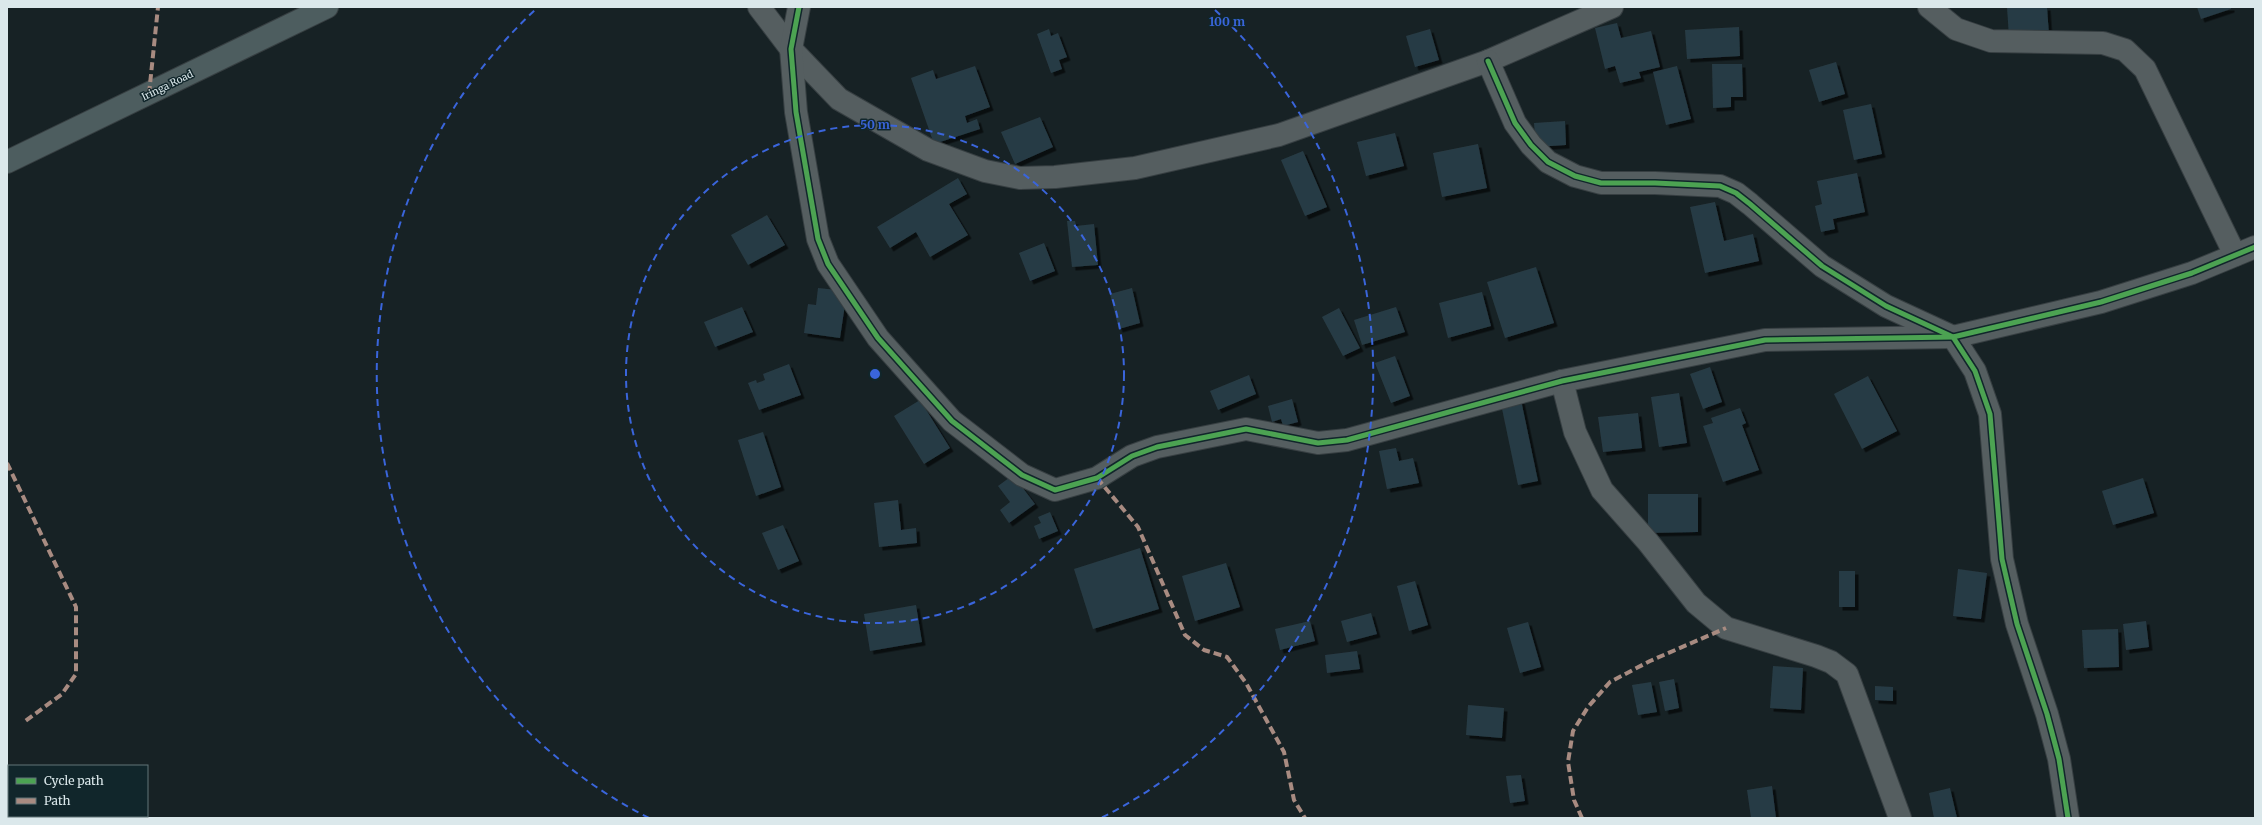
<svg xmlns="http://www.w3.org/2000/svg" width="2262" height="825" font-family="Merriweather,serif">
  <defs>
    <filter id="shadow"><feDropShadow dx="3.5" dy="3.5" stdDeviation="0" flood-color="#0009"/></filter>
  </defs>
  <rect width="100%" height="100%" fill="#172225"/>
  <g fill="#283b44" filter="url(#shadow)">
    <path d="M 2007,7 L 2047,7 L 2049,35 L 2009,37 Z"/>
    <path d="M 2197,7 L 2231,7 L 2231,9 L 2201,19 Z"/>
    <path d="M 1617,23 L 1621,38 L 1651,31 L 1660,67 L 1639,72 L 1641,78 L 1620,83 L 1615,66 L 1605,69 L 1595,28 Z"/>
    <path d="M 1739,27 L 1740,56 L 1687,59 L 1685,30 Z"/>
    <path d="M 1049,29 L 1051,36 L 1058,33 L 1067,57 L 1059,60 L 1062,69 L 1051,73 L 1037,34 Z"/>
    <path d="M 1430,29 L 1439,60 L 1415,67 L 1406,36 Z"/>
    <path d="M 1836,62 L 1845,94 L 1819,102 L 1809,70 Z"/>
    <path d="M 1712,64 L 1742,64 L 1743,97 L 1731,97 L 1731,107 L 1713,108 Z"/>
    <path d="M 975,66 L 990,107 L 965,116 L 967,123 L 977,119 L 980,129 L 934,144 L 911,78 L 933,70 L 936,79 Z"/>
    <path d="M 1677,66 L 1691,119 L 1666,125 L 1653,72 Z"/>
    <path d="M 1871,104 L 1882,154 L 1854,160 L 1843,110 Z"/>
    <path d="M 1040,117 L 1053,147 L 1015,164 L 1001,132 Z"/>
    <path d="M 1565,121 L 1566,145 L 1536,147 L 1534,123 Z"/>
    <path d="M 1395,133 L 1404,166 L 1366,176 L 1357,142 Z"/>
    <path d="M 1478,144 L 1487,188 L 1442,197 L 1433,153 Z"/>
    <path d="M 1303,151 L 1327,207 L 1305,216 L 1281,160 Z"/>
    <path d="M 1857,173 L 1865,212 L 1833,219 L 1835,229 L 1821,232 L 1815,206 L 1822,204 L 1817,181 Z"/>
    <path d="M 958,178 L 967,194 L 949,204 L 968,235 L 930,257 L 916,232 L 890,248 L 877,227 Z"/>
    <path d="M 1715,202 L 1724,241 L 1753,234 L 1759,261 L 1705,273 L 1690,207 Z"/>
    <path d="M 767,215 L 785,245 L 748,265 L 731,235 Z"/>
    <path d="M 1067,221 L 1075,221 L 1076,226 L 1094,224 L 1098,265 L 1072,267 Z"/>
    <path d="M 1044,243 L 1055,271 L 1030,281 L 1019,253 Z"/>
    <path d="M 1536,267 L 1554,323 L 1505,338 L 1487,282 Z"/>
    <path d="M 818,288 L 847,291 L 840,338 L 804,333 L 808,304 L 816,305 Z"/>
    <path d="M 1132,288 L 1140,323 L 1119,329 L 1110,294 Z"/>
    <path d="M 1482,292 L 1491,326 L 1448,338 L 1439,303 Z"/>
    <path d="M 742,307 L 753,332 L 715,347 L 704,322 Z"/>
    <path d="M 1396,307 L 1405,332 L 1362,345 L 1354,320 Z"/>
    <path d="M 1339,308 L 1360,348 L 1343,356 L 1322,317 Z"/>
    <path d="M 1395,356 L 1410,396 L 1391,403 L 1375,363 Z"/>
    <path d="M 789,364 L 801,395 L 759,410 L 748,383 L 756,380 L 757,383 L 765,380 L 763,374 Z"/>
    <path d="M 1710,367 L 1722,402 L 1703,409 L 1690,374 Z"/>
    <path d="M 1249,375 L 1256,394 L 1218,410 L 1210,391 Z"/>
    <path d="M 1868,376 L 1897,431 L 1862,449 L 1834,394 Z"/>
    <path d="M 1679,393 L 1687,443 L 1659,447 L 1651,397 Z"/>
    <path d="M 1292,399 L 1298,422 L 1283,426 L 1281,419 L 1272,422 L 1268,406 Z"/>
    <path d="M 920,400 L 950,448 L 924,464 L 894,416 Z"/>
    <path d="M 1521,400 L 1538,481 L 1518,485 L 1501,404 Z"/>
    <path d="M 1740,408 L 1746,423 L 1742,425 L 1759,470 L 1723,482 L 1703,426 L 1713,423 L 1711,418 Z"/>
    <path d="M 1638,413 L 1642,448 L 1603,452 L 1598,417 Z"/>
    <path d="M 763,432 L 781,487 L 756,496 L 738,440 Z"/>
    <path d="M 1396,448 L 1399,461 L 1413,458 L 1419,483 L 1387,489 L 1379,451 Z"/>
    <path d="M 1013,475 L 1035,504 L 1009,523 L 1000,510 L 1010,502 L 998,486 Z"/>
    <path d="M 2143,478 L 2154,513 L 2113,525 L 2102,491 Z"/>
    <path d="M 1648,494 L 1698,494 L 1698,532 L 1648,533 Z"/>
    <path d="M 898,500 L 901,530 L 916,528 L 917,543 L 879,547 L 874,503 Z"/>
    <path d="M 1050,512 L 1058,531 L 1039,539 L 1034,526 L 1041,523 L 1038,517 Z"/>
    <path d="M 783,525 L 799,561 L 778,570 L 762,533 Z"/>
    <path d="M 1140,548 L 1159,609 L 1093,629 L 1074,569 Z"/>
    <path d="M 1226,563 L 1240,607 L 1195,621 L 1182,576 Z"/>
    <path d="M 1958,569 L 1987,573 L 1981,619 L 1953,616 Z"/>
    <rect x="1839" y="571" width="16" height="36"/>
    <path d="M 1415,581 L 1428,625 L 1409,631 L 1397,586 Z"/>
    <path d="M 916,605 L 922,642 L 870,651 L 864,614 Z"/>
    <path d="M 1371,613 L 1377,634 L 1347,642 L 1341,621 Z"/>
    <path d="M 1310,621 L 1315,641 L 1280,650 L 1275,629 Z"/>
    <path d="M 2146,621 L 2149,647 L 2126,650 L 2123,624 Z"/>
    <path d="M 1528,622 L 1541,667 L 1520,673 L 1507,628 Z"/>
    <path d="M 2118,629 L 2119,667 L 2084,668 L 2082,630 Z"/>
    <path d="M 1357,651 L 1360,669 L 1327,673 L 1325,655 Z"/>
    <path d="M 1773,666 L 1803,668 L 1801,710 L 1770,708 Z"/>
    <path d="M 1674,679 L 1679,708 L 1665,711 L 1659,682 Z"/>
    <path d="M 1651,682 L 1657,712 L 1638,715 L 1632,685 Z"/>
    <path d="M 1875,686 L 1893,687 L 1893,701 L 1875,700 Z"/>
    <path d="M 1468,705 L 1504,708 L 1502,738 L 1466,735 Z"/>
    <path d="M 1521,775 L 1525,801 L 1510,803 L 1506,776 Z"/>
    <path d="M 1772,786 L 1776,818 L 1751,818 L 1747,790 Z"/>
    <path d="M 1950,788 L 1957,818 L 1934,818 L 1929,793 Z"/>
  </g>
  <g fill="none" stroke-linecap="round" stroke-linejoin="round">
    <g stroke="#373f42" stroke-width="24">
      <g id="street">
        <path d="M 759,7 L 791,49 L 839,99 L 928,150 L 985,171 L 1020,178 L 1055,177 L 1135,168 L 1279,135 L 1488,61 L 1612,7"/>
        <path d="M 799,7 L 791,49 L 796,112 L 818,239 L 828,264 L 878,338 L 952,421 L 1022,475 L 1055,490 L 1097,478 L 1132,456 L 1157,447 L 1246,429 L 1318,443 L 1347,440 L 1562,381 L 1765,340 L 1953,337 L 2101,302 L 2192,273 L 2255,247"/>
        <path d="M 1929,7 L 1956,29 L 1991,41 L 2103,43 L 2125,50 L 2145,69 L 2235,255"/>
        <path d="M 1488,61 L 1515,123 L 1531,145 L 1548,162 L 1575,176 L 1601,183 L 1655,183 L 1720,186 L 1736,193 L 1750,204 L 1822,266 L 1886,306 L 1953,337 L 1975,371 L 1990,414 L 2002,559 L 2017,624 L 2047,714 L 2059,759 L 2068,818"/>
        <path d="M 1562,381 L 1575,432 L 1602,490 L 1648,542 L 1696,603 L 1726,628 L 1816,656 L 1831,662 L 1847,674 L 1900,818"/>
      </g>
    </g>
    <g stroke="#373f42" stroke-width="24">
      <path id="highway" d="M 7,162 L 327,7"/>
    </g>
    <use href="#street" stroke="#555e60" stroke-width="22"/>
    <use href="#highway" stroke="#4d5d5f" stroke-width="22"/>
    <g stroke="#a88b81" stroke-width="4" stroke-dasharray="8 4" stroke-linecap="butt">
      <path d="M 149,94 L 158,7"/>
      <path d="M 7,463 L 76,607 L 76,674 L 62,694 L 24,722"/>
      <path d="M 1097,478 L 1138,527 L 1185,635 L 1204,650 L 1227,657 L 1246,683 L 1284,752 L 1294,800 L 1305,818"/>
      <path d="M 1582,818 L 1574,800 L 1568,762 L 1573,731 L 1588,707 L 1610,682 L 1650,661 L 1726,628"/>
    </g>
    <g stroke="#11262b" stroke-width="8">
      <g id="cycleway">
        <path d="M 799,7 L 791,49 L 796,112 L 818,239 L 828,264 L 878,338 L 952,421 L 1022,475 L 1055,490 L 1097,478 L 1132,456 L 1157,447 L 1246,429 L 1318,443 L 1347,440 L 1562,381 L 1765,340 L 1953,337 L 2101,302 L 2192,273 L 2255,247"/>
        <path d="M 1488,61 L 1515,123 L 1531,145 L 1548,162 L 1575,176 L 1601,183 L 1655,183 L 1720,186 L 1736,193 L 1750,204 L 1822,266 L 1886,306 L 1953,337 L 1975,371 L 1990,414 L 2002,559 L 2017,624 L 2047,714 L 2059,759 L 2068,818"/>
      </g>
    </g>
    <use href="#cycleway" stroke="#4ca352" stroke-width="5"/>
  </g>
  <g fill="none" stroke="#3a65db" stroke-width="2" stroke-dasharray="7 5">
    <circle cx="875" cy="374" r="249"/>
    <path d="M649 818A498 498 0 0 1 535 10M1215 10A498 498 0 0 1 1101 818"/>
  </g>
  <g text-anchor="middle" stroke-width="3" stroke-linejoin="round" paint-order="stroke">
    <g font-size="10" fill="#dbe8eb" stroke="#11262b">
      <text transform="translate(167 85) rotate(-26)" y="4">Iringa Road</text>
    </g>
  </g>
  <circle cx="875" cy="374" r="6" fill="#3a65db" stroke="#11262b" stroke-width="2"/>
  <g font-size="12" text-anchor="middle" font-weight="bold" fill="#3a65db" stroke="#11262b" stroke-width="3" stroke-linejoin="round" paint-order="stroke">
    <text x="1227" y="26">100 m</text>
    <text x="875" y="129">50 m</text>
  </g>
  <rect width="2262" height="825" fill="none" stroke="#dbe8eb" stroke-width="16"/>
  <rect x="8" y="765" width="140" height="52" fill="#11262b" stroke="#627478"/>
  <rect x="16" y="778" width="20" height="6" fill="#4ca352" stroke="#627478"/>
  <text x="44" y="785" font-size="12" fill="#dbe8eb">Cycle path</text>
  <rect x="16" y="798" width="20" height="6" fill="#a88b81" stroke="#627478"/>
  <text x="44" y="805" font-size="12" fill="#dbe8eb">Path</text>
</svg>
